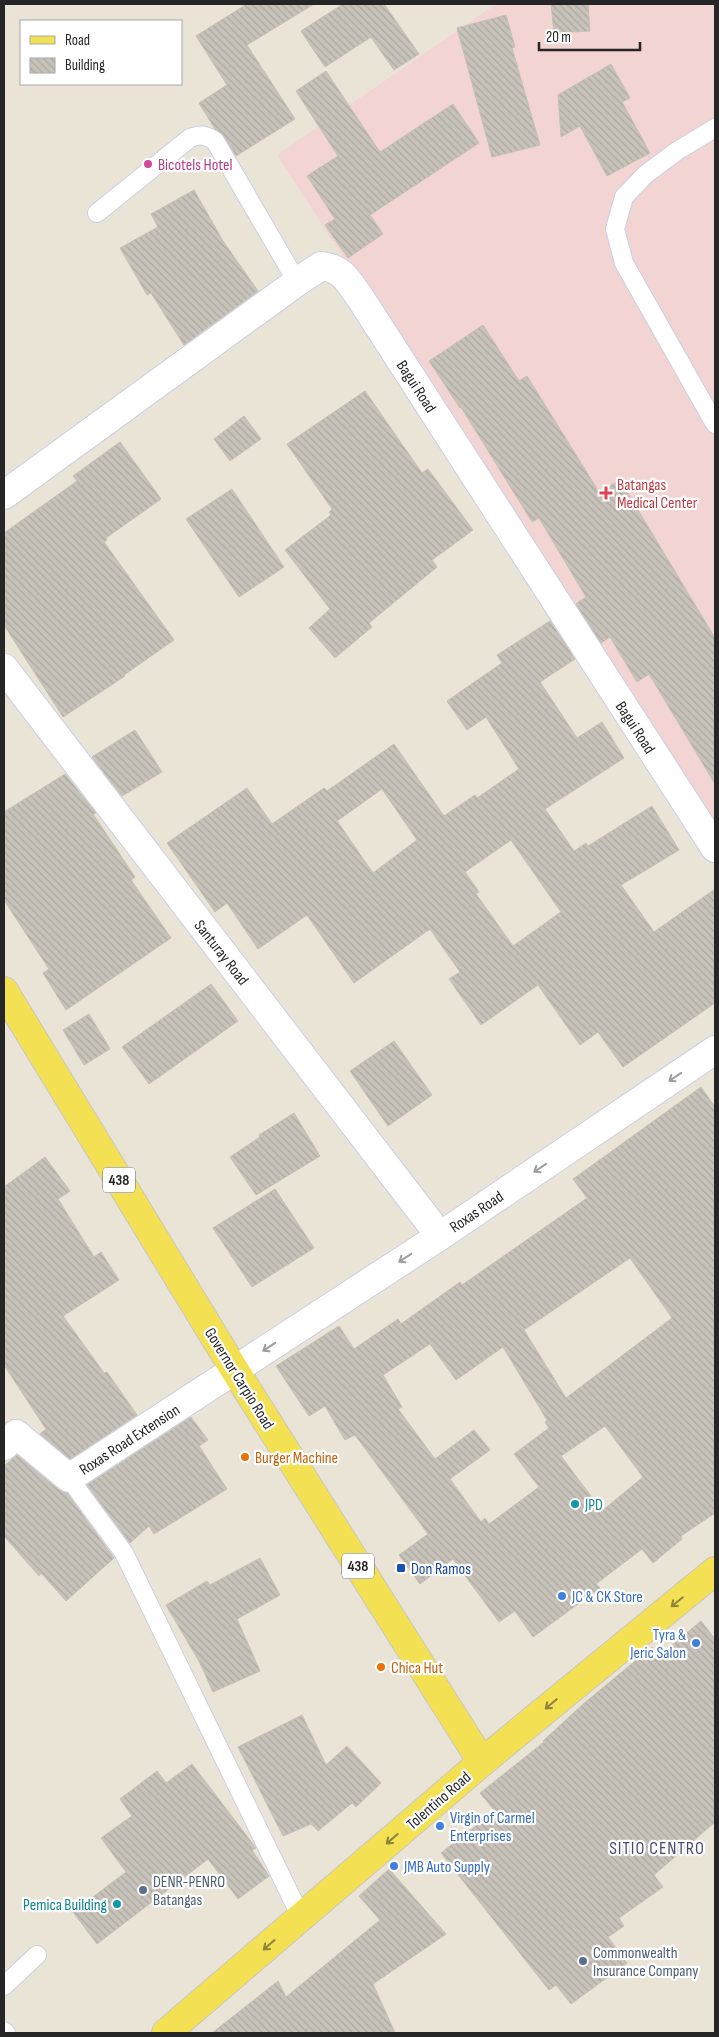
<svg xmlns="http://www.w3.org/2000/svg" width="719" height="2037" font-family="'Sofia Sans Condensed',sans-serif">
  <defs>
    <pattern id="building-back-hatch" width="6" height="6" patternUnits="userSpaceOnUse" patternTransform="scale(1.25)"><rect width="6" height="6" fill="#c8c3ba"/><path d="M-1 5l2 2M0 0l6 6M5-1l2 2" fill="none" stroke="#aca7a0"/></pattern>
  </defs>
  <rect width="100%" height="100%" fill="#eae4d7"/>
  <path fill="#f2d5d3" d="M 496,4 L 715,4 L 715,831 L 277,155 Z"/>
  <g fill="url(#building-back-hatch)" stroke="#c5c0b1" fill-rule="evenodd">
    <path d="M 247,4 L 314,4 L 247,45 L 295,119 L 236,156 L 224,136 L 215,129 L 199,103 L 227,85 L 196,36 Z"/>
    <path d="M 343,4 L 384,4 L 419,54 L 394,70 L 371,37 L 325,67 L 301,31 Z"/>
    <path d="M 551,4 L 588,4 L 590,31 L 554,33 Z"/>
    <path d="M 506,15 L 515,47 L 512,48 L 540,145 L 492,157 L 457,28 Z"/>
    <path d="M 611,64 L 630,98 L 622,102 L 650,153 L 607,176 L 580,126 L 561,137 L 558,95 Z"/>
    <path d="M 326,71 L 380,152 L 453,104 L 479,143 L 370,215 L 383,234 L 348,258 L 325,225 L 335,219 L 307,176 L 338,156 L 296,91 Z"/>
    <path d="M 194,190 L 223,241 L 258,291 L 184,345 L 151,293 L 147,295 L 120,248 L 158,227 L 151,214 Z"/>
    <path d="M 483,325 L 519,381 L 527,376 L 599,492 L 620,480 L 715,638 L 715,784 L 649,674 L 637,682 L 610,637 L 601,643 L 576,604 L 586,597 L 539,518 L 532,522 L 461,407 L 460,408 L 429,361 Z"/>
    <path d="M 365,391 L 422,473 L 428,469 L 473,530 L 432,560 L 437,567 L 369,623 L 372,627 L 335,658 L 309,628 L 330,609 L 285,550 L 331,515 L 329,512 L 332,509 L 287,444 Z"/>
    <path d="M 244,416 L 261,439 L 230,461 L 214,439 Z"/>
    <path d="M 120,442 L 161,499 L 106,538 L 107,540 L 104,542 L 174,640 L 124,675 L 125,676 L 63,717 L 4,625 L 4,533 L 77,481 L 73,476 Z"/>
    <path d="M 232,489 L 284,567 L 239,597 L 186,519 Z"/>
    <path d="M 550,621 L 575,659 L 540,682 L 577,738 L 602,722 L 624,758 L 545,809 L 574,851 L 586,843 L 588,846 L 652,806 L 679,850 L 621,885 L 654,932 L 715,889 L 715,1003 L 623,1067 L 598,1032 L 580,1045 L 538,985 L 481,1025 L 449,979 L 460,972 L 430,929 L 354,983 L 307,915 L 258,949 L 227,903 L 215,912 L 167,843 L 247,788 L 272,824 L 324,788 L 327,791 L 394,744 L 444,816 L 475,795 L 477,798 L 519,769 L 486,717 L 467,730 L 447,701 L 502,663 L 497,655 ZM 382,789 L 417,840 L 373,873 L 337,821 ZM 511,840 L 561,912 L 513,946 L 476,894 L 479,892 L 465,872 Z"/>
    <path d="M 135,730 L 162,772 L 122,796 L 92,757 Z"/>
    <path d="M 65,774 L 96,813 L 93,814 L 135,877 L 131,880 L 171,938 L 66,1010 L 43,973 L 49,969 L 4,900 L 4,812 Z"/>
    <path d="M 211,984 L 238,1021 L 149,1084 L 122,1047 Z"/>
    <path d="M 89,1014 L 110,1049 L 84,1065 L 63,1030 Z"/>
    <path d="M 394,1041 L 432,1095 L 388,1126 L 350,1071 Z"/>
    <path d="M 701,1087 L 715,1107 L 715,1513 L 681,1536 L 682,1539 L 653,1563 L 642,1549 L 596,1584 L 600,1588 L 533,1637 L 515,1611 L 499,1622 L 453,1559 L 420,1584 L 399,1555 L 428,1534 L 355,1435 L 345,1440 L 325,1406 L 309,1416 L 276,1366 L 339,1326 L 354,1349 L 398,1319 L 401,1324 L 460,1282 L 462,1285 L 587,1198 L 573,1179 ZM 630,1258 L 672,1318 L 566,1398 L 524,1330 ZM 430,1344 L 456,1380 L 503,1347 L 547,1420 L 545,1422 L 549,1428 L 514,1454 L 539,1487 L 489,1524 L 485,1518 L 481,1522 L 450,1479 L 490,1450 L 474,1430 L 435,1459 L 398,1409 L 402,1407 L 383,1375 ZM 605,1426 L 643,1477 L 602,1511 L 561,1456 Z"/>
    <path d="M 294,1113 L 320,1156 L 256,1195 L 230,1157 L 260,1137 L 259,1135 Z"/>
    <path d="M 45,1157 L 70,1191 L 58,1199 L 94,1257 L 101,1252 L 119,1280 L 63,1316 L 104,1373 L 107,1372 L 137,1415 L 70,1459 L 40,1434 L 46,1429 L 4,1365 L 4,1187 Z"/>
    <path d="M 275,1189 L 314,1248 L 252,1287 L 213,1228 Z"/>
    <path d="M 191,1417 L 208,1440 L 199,1446 L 227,1489 L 154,1534 L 149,1526 L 130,1543 L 87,1485 Z"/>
    <path d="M 17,1455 L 59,1490 L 67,1493 L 114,1558 L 66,1601 L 41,1573 L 39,1576 L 4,1536 L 4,1466 Z"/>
    <path d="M 260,1558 L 280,1595 L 237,1619 L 260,1671 L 213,1692 L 200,1663 L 166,1605 L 207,1581 L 210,1585 Z"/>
    <path d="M 701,1621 L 715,1639 L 715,1822 L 654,1875 L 663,1887 L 619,1918 L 624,1926 L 608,1937 L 627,1963 L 571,2004 L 556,1985 L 549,1990 L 441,1853 L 495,1811 L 480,1793 L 544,1742 L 543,1741 L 582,1705 L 652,1647 L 659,1656 Z"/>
    <path d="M 302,1715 L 326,1765 L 347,1746 L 381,1783 L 356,1807 L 352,1803 L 318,1831 L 311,1824 L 283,1836 L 238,1747 Z"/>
    <path d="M 192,1764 L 256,1848 L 252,1850 L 269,1876 L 238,1899 L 208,1859 L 97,1944 L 73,1912 L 126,1872 L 101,1838 L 132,1816 L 120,1799 L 157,1771 L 166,1783 Z"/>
    <path d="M 389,1869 L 446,1934 L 373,1984 L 395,2033 L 212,2033 L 278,1981 L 286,1997 L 380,1920 L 359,1896 Z"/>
  </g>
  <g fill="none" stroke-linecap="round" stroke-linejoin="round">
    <g stroke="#cccee1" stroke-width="20">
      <g id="lane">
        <path d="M 715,128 L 677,151 L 646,174 L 624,197 L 615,229 L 624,263 L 715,424"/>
        <path d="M 97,213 L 190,138 C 201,134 206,135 215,141 L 297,282"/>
        <path d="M 69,1478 L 124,1553 L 301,1917"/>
        <path d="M 4,1986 L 37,1955"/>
        <path d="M 4,2031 L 6,2033"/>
      </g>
    </g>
    <g stroke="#cccee1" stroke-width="30">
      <g id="street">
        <path d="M 4,495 L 297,282 L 321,266 C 342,268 347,280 359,296 L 715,848"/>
        <path d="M 4,668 L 440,1236"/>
        <path d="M 4,1446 L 16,1434 L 69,1478 L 440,1236 L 715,1050"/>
      </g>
    </g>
    <g stroke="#c7c7c7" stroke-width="30">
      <g id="primary">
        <path d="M 4,991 L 234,1369 L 482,1762"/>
        <path d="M 166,2033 L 482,1762 L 715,1571"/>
      </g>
    </g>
    <use href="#lane" stroke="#fff" stroke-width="18"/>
    <use href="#street" stroke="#fff" stroke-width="28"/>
    <use href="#primary" stroke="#f3e053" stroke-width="28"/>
  </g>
  <defs><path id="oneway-shaft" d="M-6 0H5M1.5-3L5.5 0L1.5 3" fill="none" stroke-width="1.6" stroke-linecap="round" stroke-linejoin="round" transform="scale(1.25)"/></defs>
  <g stroke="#9d9d9d">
    <use href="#oneway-shaft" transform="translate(675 1077) rotate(146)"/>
    <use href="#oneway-shaft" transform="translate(540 1168) rotate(146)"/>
    <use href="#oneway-shaft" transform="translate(405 1258) rotate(147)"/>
    <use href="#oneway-shaft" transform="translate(269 1347) rotate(147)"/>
  </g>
  <g stroke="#8c833c">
    <use href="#oneway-shaft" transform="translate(677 1602) rotate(141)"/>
    <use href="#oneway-shaft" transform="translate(551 1704) rotate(140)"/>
    <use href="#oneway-shaft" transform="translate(392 1839) rotate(139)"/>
    <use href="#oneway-shaft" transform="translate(269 1945) rotate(139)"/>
  </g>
  <circle fill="#d1479c" stroke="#fff" stroke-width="2" cx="148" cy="164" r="5"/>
  <path fill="#e0444e" stroke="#fff" stroke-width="2" d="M603.5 485.5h5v5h5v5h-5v5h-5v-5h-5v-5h5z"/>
  <g fill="#e8710a" stroke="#fff" stroke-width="2">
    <circle cx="245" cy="1457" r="5"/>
    <circle cx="381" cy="1667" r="5"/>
  </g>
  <g fill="#0f9aa8" stroke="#fff" stroke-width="2">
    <circle cx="575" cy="1504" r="5"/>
    <circle cx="117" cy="1904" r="5"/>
  </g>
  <rect fill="#1a4fb4" stroke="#fff" stroke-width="2" x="396" y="1563" width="10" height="10" rx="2.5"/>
  <g fill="#3f7fe0" stroke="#fff" stroke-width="2">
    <circle cx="562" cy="1596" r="5"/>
    <circle cx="696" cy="1643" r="5"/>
    <circle cx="440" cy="1826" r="5"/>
    <circle cx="394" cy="1866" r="5"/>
  </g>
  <g fill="#5c6f8a" stroke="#fff" stroke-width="2">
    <circle cx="143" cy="1890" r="5"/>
    <circle cx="583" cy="1961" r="5"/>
  </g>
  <g text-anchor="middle" stroke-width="4.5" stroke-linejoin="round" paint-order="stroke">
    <g fill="#fff" stroke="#676767" stroke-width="1">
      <rect x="103" y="1167.5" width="32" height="25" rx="4"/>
      <rect x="342" y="1553.5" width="32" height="25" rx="4"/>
    </g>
    <g font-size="15" font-weight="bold" fill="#262626">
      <text x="119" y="1185">438</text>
      <text x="358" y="1571">438</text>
    </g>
    <g font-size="16" fill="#b23c85" stroke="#fff" text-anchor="start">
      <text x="158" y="170">Bicotels Hotel</text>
    </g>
    <g font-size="16" fill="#262626" stroke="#fff">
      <text transform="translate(417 386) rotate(57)" y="6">Bagui Road</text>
      <text transform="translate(636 727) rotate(57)" y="6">Bagui Road</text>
      <text transform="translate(222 952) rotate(52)" y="6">Santuray Road</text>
      <text transform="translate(476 1211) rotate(-34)" y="6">Roxas Road</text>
      <text transform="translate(240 1378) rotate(58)" y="6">Governor Carpio Road</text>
      <text transform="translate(129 1439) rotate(-33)" y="6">Roxas Road Extension</text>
      <text transform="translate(438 1800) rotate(-41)" y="6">Tolentino Road</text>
    </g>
    <g font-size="16" fill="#be3a42" stroke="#fff" text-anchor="start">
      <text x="617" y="490">Batangas<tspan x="617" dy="18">Medical Center</tspan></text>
    </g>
    <g font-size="16" fill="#c56008" stroke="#fff" text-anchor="start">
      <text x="255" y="1463">Burger Machine</text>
      <text x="391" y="1673">Chica Hut</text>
    </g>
    <g font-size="16" fill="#0d838f" stroke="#fff" text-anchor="start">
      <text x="585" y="1510">JPD</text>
      <text x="107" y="1910" text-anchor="end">Pemica Building</text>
    </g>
    <g font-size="16" fill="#164399" stroke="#fff" text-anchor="start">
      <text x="411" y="1574">Don Ramos</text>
    </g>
    <g font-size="16" fill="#366cbe" stroke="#fff" text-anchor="start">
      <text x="572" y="1602">JC &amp; CK Store</text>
      <text x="686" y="1640" text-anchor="end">Tyra &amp;<tspan x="686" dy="18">Jeric Salon</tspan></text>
      <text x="450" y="1823">Virgin of Carmel<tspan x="450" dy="18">Enterprises</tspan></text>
      <text x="404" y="1872">JMB Auto Supply</text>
    </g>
    <g font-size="16" fill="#4e5e75" stroke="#fff" text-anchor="start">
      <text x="153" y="1887">DENR-PENRO<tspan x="153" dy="18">Batangas</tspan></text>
      <text x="593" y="1958">Commonwealth<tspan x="593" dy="18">Insurance Company</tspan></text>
    </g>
    <g font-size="18" letter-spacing="1" fill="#474a77" stroke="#fff">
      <text x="657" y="1854">SITIO CENTRO</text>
    </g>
  </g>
  <rect width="719" height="2037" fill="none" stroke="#262626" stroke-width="10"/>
  <rect x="20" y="20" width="162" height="65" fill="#ffffff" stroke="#a8a8a8"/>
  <rect x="30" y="36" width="25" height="8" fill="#f3e053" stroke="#a8a8a8"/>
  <text x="65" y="45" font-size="15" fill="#262626">Road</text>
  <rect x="30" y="58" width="25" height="15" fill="url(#building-back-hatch)" stroke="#a8a8a8"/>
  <text x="65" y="70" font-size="15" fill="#262626">Building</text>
  <path d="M539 42v8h101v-8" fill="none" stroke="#262626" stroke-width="2.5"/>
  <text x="546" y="42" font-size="15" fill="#262626" stroke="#ffffff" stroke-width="4" paint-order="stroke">20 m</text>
</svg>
